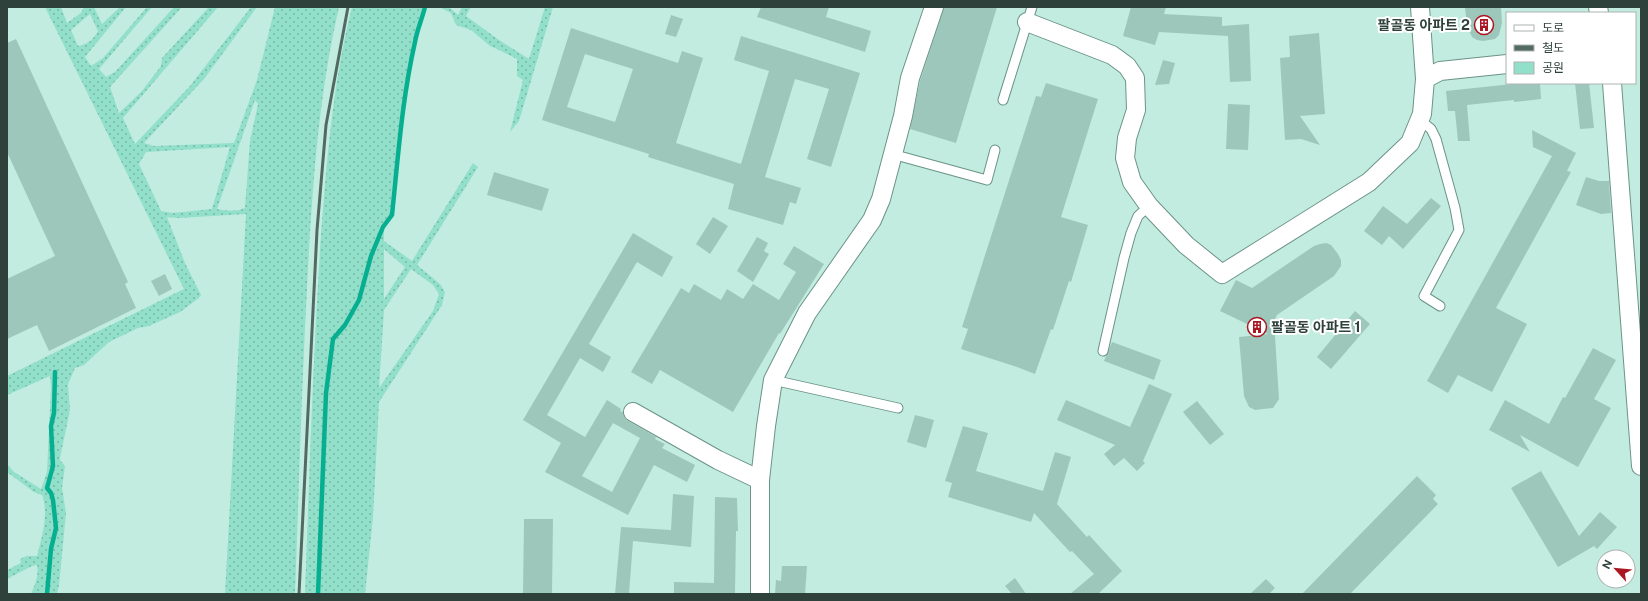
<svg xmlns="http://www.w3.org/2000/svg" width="1648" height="601" font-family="'Public Sans','Noto Sans KR',sans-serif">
  <defs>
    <pattern id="green-dots" width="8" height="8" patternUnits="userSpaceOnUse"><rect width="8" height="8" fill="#92dfca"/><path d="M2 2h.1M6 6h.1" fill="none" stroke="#78b6a5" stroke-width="1.8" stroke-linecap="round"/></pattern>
  </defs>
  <rect width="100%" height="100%" fill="#c2ecdf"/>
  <g fill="url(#green-dots)" fill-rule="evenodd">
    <path d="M 45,7 L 61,7 L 67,23 L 81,13 L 84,7 L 94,7 L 102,24 L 120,7 L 126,7 L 85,57 L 91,66 L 103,58 L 147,7 L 152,7 L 99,69 L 106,77 L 115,72 L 174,7 L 182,7 L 110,87 L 119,113 L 142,91 L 161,66 L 162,58 L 209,7 L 218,7 L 123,118 L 135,144 L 190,86 L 251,7 L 257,7 L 204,79 L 144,143 L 154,146 L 234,143 L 257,80 L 275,7 L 339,7 C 319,94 313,179 308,268 C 302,376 299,485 295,594 L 225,594 L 246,214 L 179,218 L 167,217 L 185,263 L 201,295 L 199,298 L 180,312 L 149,326 L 138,328 L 109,342 L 84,365 L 75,368 L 68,384 L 70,410 L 60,458 L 60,460 L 65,466 L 62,488 L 66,513 L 59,585 L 57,594 L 48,594 L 53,549 L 57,528 L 54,499 L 52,492 L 48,488 L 54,466 L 53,426 L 55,408 L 56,373 L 54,372 L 53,412 L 50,435 L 52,465 L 45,489 L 50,493 L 52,500 L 55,528 L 50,549 L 46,594 L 31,594 C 35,585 39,575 37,565 L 32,566 L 7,579 L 7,570 L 21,563 L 20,559 L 27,556 L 37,556 C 42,537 49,513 42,495 L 34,492 L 7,472 L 7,464 L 14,472 L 41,489 L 47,472 L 51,387 L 50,376 L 7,395 L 7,376 L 184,289 ZM 90,14 L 98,31 C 93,40 88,44 78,46 L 71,30 ZM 255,100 L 258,104 L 250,141 L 245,208 C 236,212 227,211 217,209 ZM 230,147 L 212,209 L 173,213 L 161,211 L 139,164 L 146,152 Z"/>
    <path d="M 352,7 L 423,7 L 413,41 L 401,120 L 391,215 L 382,226 L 370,256 L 358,299 L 344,324 L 332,338 L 324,393 L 317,594 L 305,594 C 309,479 313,364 320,250 C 326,168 332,86 352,7 Z"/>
    <path d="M 439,7 L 449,7 L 458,15 L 462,7 L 471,7 L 466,16 L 499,40 L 529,59 L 545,7 L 553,7 L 519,121 L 510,132 L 523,80 L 517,76 L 517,59 L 497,49 L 490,46 L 471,30 L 456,25 L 451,13 Z"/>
    <path d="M 473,163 L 478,167 L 417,265 L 440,284 L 445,292 L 442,305 L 379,402 L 373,517 L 365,594 L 319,594 L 327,393 L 331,354 L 334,340 L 346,325 L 360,300 L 372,256 L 384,228 L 384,241 L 412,261 ZM 384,249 L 405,267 L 384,299 ZM 411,269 L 433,285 L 439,294 L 433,311 L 379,388 L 384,310 Z"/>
  </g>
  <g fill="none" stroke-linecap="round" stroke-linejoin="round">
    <g stroke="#07af91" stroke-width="4.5">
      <path d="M 47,594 L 51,549 L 56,528 L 53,500 L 51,493 L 47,488 L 53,466 L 51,426 L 54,413 L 55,372"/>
      <path d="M 318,594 L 326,393 L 333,339 L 345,325 L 359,300 L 371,256 L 383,227 L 392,215 C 398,158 402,99 415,42 C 417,30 422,19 425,7"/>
    </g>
  </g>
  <g fill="#9ec7bb" fill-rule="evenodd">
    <path d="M 761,7 L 829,7 L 826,17 L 871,31 L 865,52 L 757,17 Z"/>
    <path d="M 944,7 L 997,7 L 956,143 L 910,129 L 920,81 Z"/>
    <path d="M 1131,7 L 1166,7 L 1164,14 L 1222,17 L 1222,26 L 1249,24 L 1251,81 L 1230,82 L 1228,36 L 1159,32 L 1155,45 L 1123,36 Z"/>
    <path d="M 1465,7 L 1501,7 L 1502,23 L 1499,35 L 1495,39 L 1483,41 L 1477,40 L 1472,37 L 1467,26 Z"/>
    <path d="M 671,15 L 683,19 L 676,37 L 665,34 Z"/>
    <path d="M 571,28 L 678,63 L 682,51 L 703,58 L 676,143 L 741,164 L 769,71 L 734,60 L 741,36 L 860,73 L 831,167 L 807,159 L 829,89 L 795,79 L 765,177 L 801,188 L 796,204 L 790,202 L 783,225 L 728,209 L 734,184 L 648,157 L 649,154 L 542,120 ZM 585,54 L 633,69 L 615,122 L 567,107 Z"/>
    <path d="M 1319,33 L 1325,114 L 1300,116 L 1320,145 L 1301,139 L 1285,140 L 1280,58 L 1290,57 L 1289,36 Z"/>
    <path d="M 16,39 L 128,282 L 125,284 L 136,308 L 49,351 L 37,325 L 7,339 L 7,279 L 55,256 L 7,152 L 7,43 Z"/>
    <path d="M 1163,60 L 1175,63 L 1169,84 L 1155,85 Z"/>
    <path d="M 1046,83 L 1098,99 L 1061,217 L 1088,225 L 1071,282 L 1069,281 L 1053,330 L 1051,329 L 1035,374 L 1017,367 L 961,349 L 968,329 L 962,327 L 1036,96 L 1041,97 Z"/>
    <path d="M 1512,83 L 1540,83 L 1541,99 L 1514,102 L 1514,100 L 1467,105 L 1470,141 L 1458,141 L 1455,111 L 1448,111 L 1446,91 L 1512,84 Z"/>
    <path d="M 1575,83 L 1589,83 L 1594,128 L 1580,129 Z"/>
    <path d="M 1228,104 L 1250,105 L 1248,150 L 1226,149 Z"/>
    <path d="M 1532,130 L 1576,153 L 1567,171 L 1571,172 L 1496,308 L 1527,324 L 1492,392 L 1458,375 L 1448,393 L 1427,381 L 1552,156 L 1533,147 Z"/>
    <path d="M 494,172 L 549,189 L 542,211 L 487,195 Z"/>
    <path d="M 1586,177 L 1599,181 L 1609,181 L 1611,213 L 1601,214 L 1576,205 Z"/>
    <path d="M 1431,198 L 1441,206 L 1403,249 L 1389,236 L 1382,245 L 1364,231 L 1383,206 L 1407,224 Z"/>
    <path d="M 713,217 L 728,226 L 710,254 L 696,244 Z"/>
    <path d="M 633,233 L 673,257 L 662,277 L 637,262 L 589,344 L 611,357 L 603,372 L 580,358 L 547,415 L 585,437 L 607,400 L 621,409 L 620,411 L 623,412 L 624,417 L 628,421 L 656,437 L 655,439 L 665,444 L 662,448 L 695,465 L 687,482 L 654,465 L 628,515 L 545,472 L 561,443 L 523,420 ZM 613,423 L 640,438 L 612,492 L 582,476 Z"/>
    <path d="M 757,237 L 768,243 L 764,251 L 769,254 L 753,282 L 737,271 Z"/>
    <path d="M 1326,243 L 1331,245 L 1338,254 L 1341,260 L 1341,266 L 1334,276 L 1277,315 L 1274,321 L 1279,399 L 1273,408 L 1255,410 L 1249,407 L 1244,396 L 1239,337 L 1268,334 L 1220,311 L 1236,280 L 1252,288 L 1314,246 L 1320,244 Z"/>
    <path d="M 794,246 L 824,264 L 780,334 L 779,333 L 733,412 L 660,370 L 652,384 L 631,372 L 681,288 L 689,293 L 694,284 L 721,300 L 727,289 L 743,299 L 753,284 L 779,300 L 796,272 L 783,264 Z"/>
    <path d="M 165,274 L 172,289 L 159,296 L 151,281 Z"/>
    <path d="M 1355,311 L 1370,324 L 1331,369 L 1317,357 Z"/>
    <path d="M 1112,342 L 1161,360 L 1154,380 L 1104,361 Z"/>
    <path d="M 1593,348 L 1616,360 L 1594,399 L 1611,408 L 1578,467 L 1520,435 L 1530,452 L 1489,430 L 1505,400 L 1549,424 L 1563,397 L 1565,398 Z"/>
    <path d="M 1149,384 L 1172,394 L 1143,461 L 1145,463 L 1137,471 L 1124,458 L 1114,466 L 1104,454 L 1115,445 L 1057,420 L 1066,400 L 1130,427 Z"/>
    <path d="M 1197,401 L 1224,434 L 1210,445 L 1183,412 Z"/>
    <path d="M 915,415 L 934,420 L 926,448 L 907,442 Z"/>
    <path d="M 963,426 L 988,433 L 976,471 L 1043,491 L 1055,452 L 1071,457 L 1057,504 L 1087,537 L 1089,535 L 1122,571 L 1098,594 L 1070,594 L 1094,574 L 1072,551 L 1070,552 L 1034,513 L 1031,522 L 948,497 L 952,483 L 945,481 Z"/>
    <path d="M 1541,471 L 1579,536 L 1600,512 L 1617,527 L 1597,549 L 1594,546 L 1558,567 L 1511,488 Z"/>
    <path d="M 1417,476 L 1436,495 L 1433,499 L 1438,504 L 1350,594 L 1302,594 Z"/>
    <path d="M 673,494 L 694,496 L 691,547 L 633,541 L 629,594 L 615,594 L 621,527 L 671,530 Z"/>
    <path d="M 715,497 L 737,498 L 738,531 L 736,531 L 735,594 L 674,594 L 674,582 L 714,583 Z"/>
    <path d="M 524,519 L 553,519 L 552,594 L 523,594 Z"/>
    <path d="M 782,566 L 807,566 L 805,594 L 775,594 L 776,580 L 781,581 Z"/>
    <path d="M 1015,578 L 1026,594 L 1012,594 L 1005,586 Z"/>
    <path d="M 1266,579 L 1275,588 L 1269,594 L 1250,594 Z"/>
  </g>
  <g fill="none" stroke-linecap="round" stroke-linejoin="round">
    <g stroke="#6b9387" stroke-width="11">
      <g id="service">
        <path d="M 1003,100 L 1032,7"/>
        <path d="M 1420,120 L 1431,129 L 1436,139 L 1455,208 L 1459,230 L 1424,296 L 1440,306"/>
        <path d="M 892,154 L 987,180 L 995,150"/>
        <path d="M 1103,351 L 1124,258 L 1131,233 L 1138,216 L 1149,206"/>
        <path d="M 773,380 L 898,408"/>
      </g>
    </g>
    <g stroke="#6b9387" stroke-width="20">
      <g id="minor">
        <path d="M 1420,7 L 1425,79"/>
        <path d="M 1598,7 L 1599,13"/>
        <path d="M 1027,22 L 1112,55 L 1127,66 L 1135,78 L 1136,110 L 1127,138 L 1125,158 L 1132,182 L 1149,206 L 1186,245 L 1222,274 L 1369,182 L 1410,143 L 1422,114 L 1425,79 L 1440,71 L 1507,64"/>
        <path d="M 1612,83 L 1641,466"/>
        <path d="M 633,412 L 718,460 L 760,480 L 760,594"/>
        <path d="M 760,480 L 766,426 L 773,380 L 807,313 L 872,220 L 881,199 L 903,116 L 910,78 L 934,7"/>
      </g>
    </g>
    <use href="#service" stroke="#fff" stroke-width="9"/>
    <use href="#minor" stroke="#fff" stroke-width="18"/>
    <path stroke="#536a63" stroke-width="3" d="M 299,594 L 317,230 L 326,125 L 348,7"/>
  </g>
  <defs>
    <g id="building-ring" transform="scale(1)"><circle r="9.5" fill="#fff" stroke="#aa1622" stroke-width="1.5"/><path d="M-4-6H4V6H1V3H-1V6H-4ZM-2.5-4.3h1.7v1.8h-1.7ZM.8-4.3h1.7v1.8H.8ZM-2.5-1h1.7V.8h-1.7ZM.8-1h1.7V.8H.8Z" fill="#aa1622"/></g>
  </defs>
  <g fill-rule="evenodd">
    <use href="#building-ring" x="1484" y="25"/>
    <use href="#building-ring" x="1257" y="327"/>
  </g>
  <g text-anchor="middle" stroke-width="4" stroke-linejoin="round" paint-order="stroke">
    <g font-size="14" font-weight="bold" fill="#2f413b" stroke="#fff" text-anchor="end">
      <text x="1470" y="30">팔골동 아파트 2</text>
      <text x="1271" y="332" text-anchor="start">팔골동 아파트 1</text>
    </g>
  </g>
  <rect width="1648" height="601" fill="none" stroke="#2f413b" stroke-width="16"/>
  <rect x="1506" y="12" width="130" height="72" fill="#ffffff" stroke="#acb3b1"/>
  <rect x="1514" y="25" width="20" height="6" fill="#ffffff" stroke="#acb3b1"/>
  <text x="1542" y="32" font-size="12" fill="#2f413b">도로</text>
  <rect x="1514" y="45" width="20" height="6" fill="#536a63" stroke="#acb3b1"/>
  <text x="1542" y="52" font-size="12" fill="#2f413b">철도</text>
  <rect x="1514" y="62" width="20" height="12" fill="#92dfca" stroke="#acb3b1"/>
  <text x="1542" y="72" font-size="12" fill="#2f413b">공원</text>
  <g transform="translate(1616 569) rotate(297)"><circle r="19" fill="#ffffff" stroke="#acb3b1"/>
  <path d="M0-3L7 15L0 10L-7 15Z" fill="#aa1622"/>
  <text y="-6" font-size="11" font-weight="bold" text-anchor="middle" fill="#2f413b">N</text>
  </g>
</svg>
